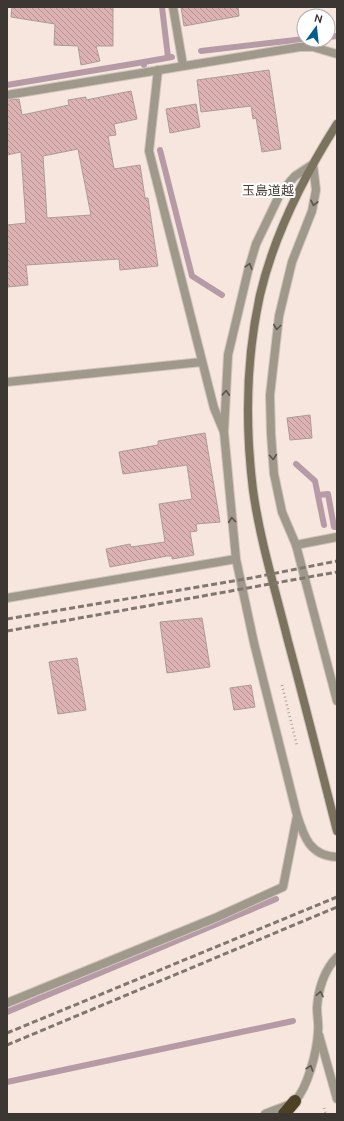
<svg xmlns="http://www.w3.org/2000/svg" width="344" height="1121" font-family="Ubuntu,'Noto Sans JP',sans-serif">
  <defs>
    <pattern id="building-back-hatch" width="6" height="6" patternUnits="userSpaceOnUse"><rect width="6" height="6" fill="#dcb3b2"/><path d="M-1 5l2 2M0 0l6 6M5-1l2 2" fill="none" stroke="#b49291"/></pattern>
  </defs>
  <rect width="100%" height="100%" fill="#f6e6dd"/>
  <g fill="none" stroke-linecap="round" stroke-linejoin="round">
    <g stroke="#b69ba6" stroke-width="6">
      <path d="M 162,7 L 168,57"/>
      <path d="M 328,37 L 337,36"/>
      <path d="M 201,51 L 304,39"/>
      <path d="M 144,65 L 144,62 L 172,57"/>
      <path d="M 7,85 L 144,62"/>
      <path d="M 160,150 L 192,276 L 222,295"/>
      <path d="M 296,464 L 315,481 L 324,525"/>
      <path d="M 318,495 L 328,494 L 334,527 L 337,527"/>
      <path d="M 7,1012 L 276,899"/>
      <path d="M 7,1082 L 293,1021"/>
    </g>
  </g>
  <g fill="url(#building-back-hatch)" stroke="#ac9a99" fill-rule="evenodd">
    <path d="M 12,7 L 113,7 L 113,46 L 96,46 L 100,61 L 81,65 L 78,46 L 54,45 L 55,24 L 11,17 Z"/>
    <path d="M 181,7 L 238,7 L 239,16 L 184,26 Z"/>
    <path d="M 269,70 L 281,149 L 262,152 L 256,118 L 253,119 L 251,106 L 201,112 L 197,80 Z"/>
    <path d="M 131,91 L 137,119 L 114,124 L 116,135 L 108,136 L 114,169 L 140,165 L 145,198 L 148,198 L 158,266 L 120,270 L 119,259 L 26,265 L 28,285 L 7,287 L 7,225 L 26,223 L 21,152 L 7,155 L 7,100 L 19,99 L 22,115 L 69,105 L 68,100 L 86,97 L 86,100 ZM 78,149 L 91,215 L 47,218 L 43,156 Z"/>
    <path d="M 196,104 L 200,127 L 170,133 L 166,109 Z"/>
    <path d="M 310,415 L 312,438 L 290,440 L 287,418 Z"/>
    <path d="M 205,433 L 220,522 L 196,524 L 197,531 L 190,532 L 194,555 L 172,559 L 172,556 L 167,556 L 110,567 L 106,549 L 130,544 L 131,547 L 165,542 L 159,504 L 192,499 L 187,465 L 123,474 L 119,452 L 158,445 L 158,441 Z"/>
    <path d="M 202,618 L 210,667 L 167,673 L 160,622 Z"/>
    <path d="M 77,658 L 86,710 L 58,714 L 49,662 Z"/>
    <path d="M 251,685 L 255,707 L 234,710 L 230,688 Z"/>
  </g>
  <g fill="none" stroke-linecap="round" stroke-linejoin="round">
    <g stroke="#d1c3bb" stroke-width="10">
      <g id="street">
        <path d="M 173,7 L 183,65"/>
        <path d="M 158,70 L 149,151 L 214,408 L 224,432 L 236,559 L 254,643 L 297,815 C 304,837 310,856 337,857"/>
        <path d="M 7,95 L 300,47 L 313,47 L 337,54"/>
        <path d="M 7,382 L 202,362"/>
        <path d="M 224,432 L 228,355 L 248,271 L 256,244 L 281,192 L 295,176 L 313,164 L 316,190 L 312,211 L 292,262 L 279,316 L 270,395 L 271,434 L 274,474 L 282,512 L 296,545 L 337,701"/>
        <path d="M 296,545 L 337,537"/>
        <path d="M 7,598 L 236,559"/>
        <path d="M 7,1003 L 215,918 L 283,887 L 297,816"/>
        <path d="M 319,1035 L 337,1099"/>
        <path d="M 265,1114 C 271,1111 291,1105 295,1101 C 308,1087 317,1051 318,1032 C 319,1024 317,1016 317,1008 C 318,990 324,970 337,957"/>
      </g>
    </g>
    <g stroke="#d1c3bb" stroke-width="10">
      <path id="secondary" d="M 337,124 C 304,176 274,235 260,295 C 246,359 245,425 253,490 C 260,541 276,592 288,641 C 305,704 321,768 337,831"/>
    </g>
    <g stroke="#d1c3bb" stroke-width="14">
      <path id="highway" d="M 284,1114 L 295,1101"/>
    </g>
    <g stroke="#aea29b" stroke-width="2.5" stroke-dasharray="1 3" stroke-linecap="butt">
      <path d="M 282,685 L 297,746"/>
      <path d="M 324,1108 L 326,1114"/>
    </g>
    <use href="#street" stroke="#9f998b" stroke-width="8"/>
    <use href="#secondary" stroke="#7b735e" stroke-width="8"/>
    <use href="#highway" stroke="#4c4123" stroke-width="12"/>
    <g stroke="#807771" stroke-width="3" stroke-dasharray="6 3" stroke-linecap="butt">
      <path d="M 7,619 L 251,578 L 337,561"/>
      <path d="M 7,631 L 337,572"/>
      <path d="M 7,1033 L 337,897"/>
      <path d="M 7,1045 L 337,907"/>
    </g>
  </g>
  <defs><path id="oneway-chevron" d="M-2-3.5L2.5 0L-2 3.5" fill="none" stroke-width="1.6" stroke-linecap="round" stroke-linejoin="round"/></defs>
  <g stroke="#5a544d">
    <use href="#oneway-chevron" transform="translate(314 203) rotate(102)"/>
    <use href="#oneway-chevron" transform="translate(249 266) rotate(-73)"/>
    <use href="#oneway-chevron" transform="translate(277 327) rotate(98)"/>
    <use href="#oneway-chevron" transform="translate(226 393) rotate(-87)"/>
    <use href="#oneway-chevron" transform="translate(273 457) rotate(85)"/>
    <use href="#oneway-chevron" transform="translate(232 520) rotate(-95)"/>
    <use href="#oneway-chevron" transform="translate(320 994) rotate(-79)"/>
    <use href="#oneway-chevron" transform="translate(310 1068) rotate(-71)"/>
  </g>
  <g text-anchor="middle" stroke-width="4" stroke-linejoin="round" paint-order="stroke">
    <g font-size="13" fill="#4b3e36" stroke="#fff">
      <text x="268" y="195">玉島道越</text>
    </g>
  </g>
  <rect width="344" height="1121" fill="none" stroke="#3d3733" stroke-width="16"/>
  <g transform="translate(316 28) rotate(15)"><circle r="19" fill="#ffffff" stroke="#b1afad"/>
  <path d="M0-3L7 15L0 10L-7 15Z" fill="#055d8e"/>
  <text y="-6" font-size="11" font-weight="bold" text-anchor="middle" fill="#3d3733">N</text>
  </g>
</svg>
